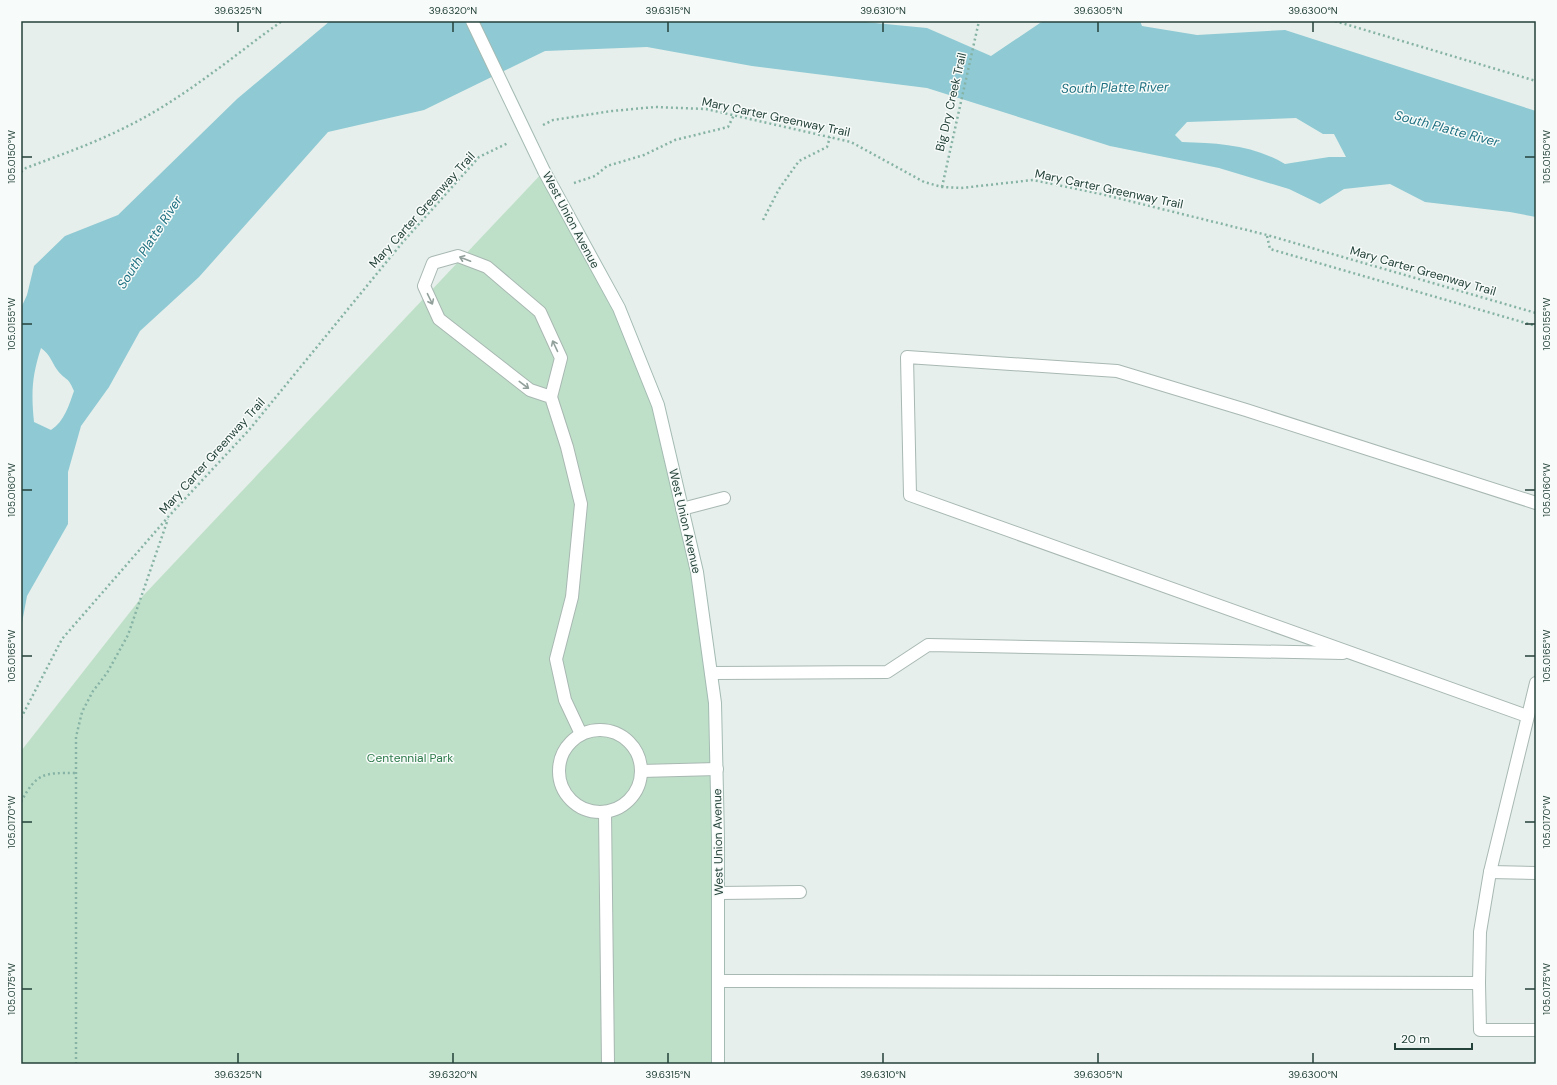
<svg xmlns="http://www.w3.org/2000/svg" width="1557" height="1085" font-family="'DM Sans',sans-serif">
  <rect width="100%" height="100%" fill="#e6efeb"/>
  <path fill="#bfe0c8" d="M 544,171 L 619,308 L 658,405 L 711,673 L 718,1064 L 21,1064 L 21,751 L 141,598 Z"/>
  <path fill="#8ec9d4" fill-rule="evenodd" d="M 330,21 L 854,21 L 927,28 L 991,56 L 1043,21 L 1140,21 L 1142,26 L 1197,35 L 1285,30 L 1536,111 L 1536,217 L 1510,212 L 1425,202 L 1390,184 L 1344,189 L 1320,204 L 1289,189 L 1219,168 L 1110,146 L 927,88 L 752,66 L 647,47 L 545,51 L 424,110 L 328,132 L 199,277 L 140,331 L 109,387 L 81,426 L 68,472 L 68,524 L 27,596 L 21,628 L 21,308 L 27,295 L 34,266 L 65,236 L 118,215 L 237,99 ZM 1296,118 L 1323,134 L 1334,134 L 1346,157 L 1329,157 L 1285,164 C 1253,145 1218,143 1182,142 L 1175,135 L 1187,122 ZM 41,348 C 50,354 52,363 58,371 C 66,381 68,376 74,391 C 69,405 64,422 51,430 L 34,422 C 31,392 32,376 41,348 Z"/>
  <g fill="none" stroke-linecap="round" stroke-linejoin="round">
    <g stroke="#a8b8b2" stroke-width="14">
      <g id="lane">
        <path d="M 551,397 L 530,390 L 439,319 L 424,286 L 433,263 L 458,256 L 487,267 L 540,312 L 561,358 L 551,397 L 567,447 L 581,504 L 572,597 L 556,659 L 565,700 L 581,734"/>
        <path d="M 682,509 L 724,498"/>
        <path d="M 711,673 L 887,672 L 928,645 L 1343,653"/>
        <path d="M 1527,716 L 910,495 L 907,357 L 1117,371 L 1246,410 L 1536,503"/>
        <circle cx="600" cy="771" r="41"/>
        <path d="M 641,771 L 717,769"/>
        <path d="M 605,812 L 608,1064"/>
        <path d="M 1490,872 L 1536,873"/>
        <path d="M 718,893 L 800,892"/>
        <path d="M 718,981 L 1479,983 L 1480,932 L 1490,872 L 1536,683"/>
        <path d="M 1479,983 L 1480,1030 L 1536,1030"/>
      </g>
    </g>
    <g stroke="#a4bbb3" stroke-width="14">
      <path id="secondary" d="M 544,171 L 619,308 L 658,405 L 697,572 L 715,703 L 718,839 L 718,1064"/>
    </g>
    <g stroke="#86b3a5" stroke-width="2.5" stroke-dasharray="2 3" stroke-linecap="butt">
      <path d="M 1335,21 L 1536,81"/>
      <path d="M 543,125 L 553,120 L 612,111 L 655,107 L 706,109 L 851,142 L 924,182 L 942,187 L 961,188 L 1033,180 L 1101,194 L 1267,235 L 1536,313"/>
      <path d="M 21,172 L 26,168 C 60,155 95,143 128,126 C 183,99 232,57 282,21"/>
      <path d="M 574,183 L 595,176 L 607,166 L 644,155 L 675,140 L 728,127 L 734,115"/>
      <path d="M 942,187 L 979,21"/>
      <path d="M 763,220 L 779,189 L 799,161 L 827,147 L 830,137"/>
      <path d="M 1267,236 L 1270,249 L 1536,326"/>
      <path d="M 21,718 L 62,639 L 169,516 L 249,430 L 402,243 L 479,157 L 508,143"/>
      <path d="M 21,802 C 37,772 44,773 76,773"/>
      <path d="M 76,1064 L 76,737 L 82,712 L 93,691 L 107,673 L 128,635 L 168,519"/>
    </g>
    <use href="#lane" stroke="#fff" stroke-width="12"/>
    <use href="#secondary" stroke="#fff" stroke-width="12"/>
    <g stroke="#a4bbb3" stroke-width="14" stroke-linecap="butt">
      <path id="secondary-bridge" d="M 472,21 L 544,171"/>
    </g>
    <use href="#secondary-bridge" stroke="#fff" stroke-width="12"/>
  </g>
  <defs><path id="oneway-shaft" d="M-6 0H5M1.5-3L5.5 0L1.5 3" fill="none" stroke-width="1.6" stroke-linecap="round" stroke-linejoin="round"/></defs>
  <g stroke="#92a09c">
    <use href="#oneway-shaft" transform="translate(465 259) rotate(-159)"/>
    <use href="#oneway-shaft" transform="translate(430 299) rotate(64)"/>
    <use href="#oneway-shaft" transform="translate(555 346) rotate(-115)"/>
    <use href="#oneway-shaft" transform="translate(524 385) rotate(37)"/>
  </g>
  <path fill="none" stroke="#24423a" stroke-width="1.5" d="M 238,22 L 238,32M 453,22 L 453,32M 668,22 L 668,32M 883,22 L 883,32M 1098,22 L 1098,32M 1313,22 L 1313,32M 22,157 L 32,157M 1525,157 L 1535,157M 22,324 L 32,324M 1525,324 L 1535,324M 22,490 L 32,490M 1525,490 L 1535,490M 22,656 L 32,656M 1525,656 L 1535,656M 22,822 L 32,822M 1525,822 L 1535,822M 22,989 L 32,989M 1525,989 L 1535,989M 238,1053 L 238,1063M 453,1053 L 453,1063M 668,1053 L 668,1063M 883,1053 L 883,1063M 1098,1053 L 1098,1063M 1313,1053 L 1313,1063"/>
  <g text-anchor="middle" stroke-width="3" stroke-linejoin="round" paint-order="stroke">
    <g font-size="12" fill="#24423a" stroke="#f7fbf9">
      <text transform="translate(951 102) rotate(-77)" y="4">Big Dry Creek Trail</text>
      <text transform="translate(776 117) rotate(12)" y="4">Mary Carter Greenway Trail</text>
      <text transform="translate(1109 189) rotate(12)" y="4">Mary Carter Greenway Trail</text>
      <text transform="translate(422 210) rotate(-48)" y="4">Mary Carter Greenway Trail</text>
      <text transform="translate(571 220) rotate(62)" y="4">West Union Avenue</text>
      <text transform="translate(1423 271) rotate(16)" y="4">Mary Carter Greenway Trail</text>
      <text transform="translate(212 456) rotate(-48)" y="4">Mary Carter Greenway Trail</text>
      <text transform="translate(685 521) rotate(77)" y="4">West Union Avenue</text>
      <text transform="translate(718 842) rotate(-91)" y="4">West Union Avenue</text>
    </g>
    <g font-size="12" fill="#2d7a4b" stroke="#f7fbf9">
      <text x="410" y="762">Centennial Park</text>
    </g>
    <g font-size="13" font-style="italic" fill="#1c6f80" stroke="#f7fbf9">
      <text transform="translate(1115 87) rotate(-1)" y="5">South Platte River</text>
      <text transform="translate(1447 128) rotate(15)" y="5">South Platte River</text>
      <text transform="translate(149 242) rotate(-57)" y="5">South Platte River</text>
    </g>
  </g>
  <rect width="1557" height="1085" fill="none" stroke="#f7fbf9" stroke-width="44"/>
  <path d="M1395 1043v6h77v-6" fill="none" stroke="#24423a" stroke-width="2"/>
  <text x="1401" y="1043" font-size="12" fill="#24423a" stroke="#f7fbf9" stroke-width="3" paint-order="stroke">20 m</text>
  <rect x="22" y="22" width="1513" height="1041" fill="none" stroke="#24423a" stroke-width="1.5"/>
  <g font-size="10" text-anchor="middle" fill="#24423a">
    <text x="238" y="14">39.6325°N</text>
    <text x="453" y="14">39.6320°N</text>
    <text x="668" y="14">39.6315°N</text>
    <text x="883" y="14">39.6310°N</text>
    <text x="1098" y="14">39.6305°N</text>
    <text x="1313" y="14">39.6300°N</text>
    <text transform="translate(1546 157) rotate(-90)" y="4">105.0150°W</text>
    <text transform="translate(11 157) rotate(-90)" y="4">105.0150°W</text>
    <text transform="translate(1546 324) rotate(-90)" y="4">105.0155°W</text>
    <text transform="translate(11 324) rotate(-90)" y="4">105.0155°W</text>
    <text transform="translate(1546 490) rotate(-90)" y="4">105.0160°W</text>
    <text transform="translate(11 490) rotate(-90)" y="4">105.0160°W</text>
    <text transform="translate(1546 656) rotate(-90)" y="4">105.0165°W</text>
    <text transform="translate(11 656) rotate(-90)" y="4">105.0165°W</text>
    <text transform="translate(1546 822) rotate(-90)" y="4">105.0170°W</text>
    <text transform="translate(11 822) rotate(-90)" y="4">105.0170°W</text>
    <text transform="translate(1546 989) rotate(-90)" y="4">105.0175°W</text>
    <text transform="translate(11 989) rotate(-90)" y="4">105.0175°W</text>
    <text x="238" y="1078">39.6325°N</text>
    <text x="453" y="1078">39.6320°N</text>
    <text x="668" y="1078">39.6315°N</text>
    <text x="883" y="1078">39.6310°N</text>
    <text x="1098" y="1078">39.6305°N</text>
    <text x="1313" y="1078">39.6300°N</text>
  </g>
</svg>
